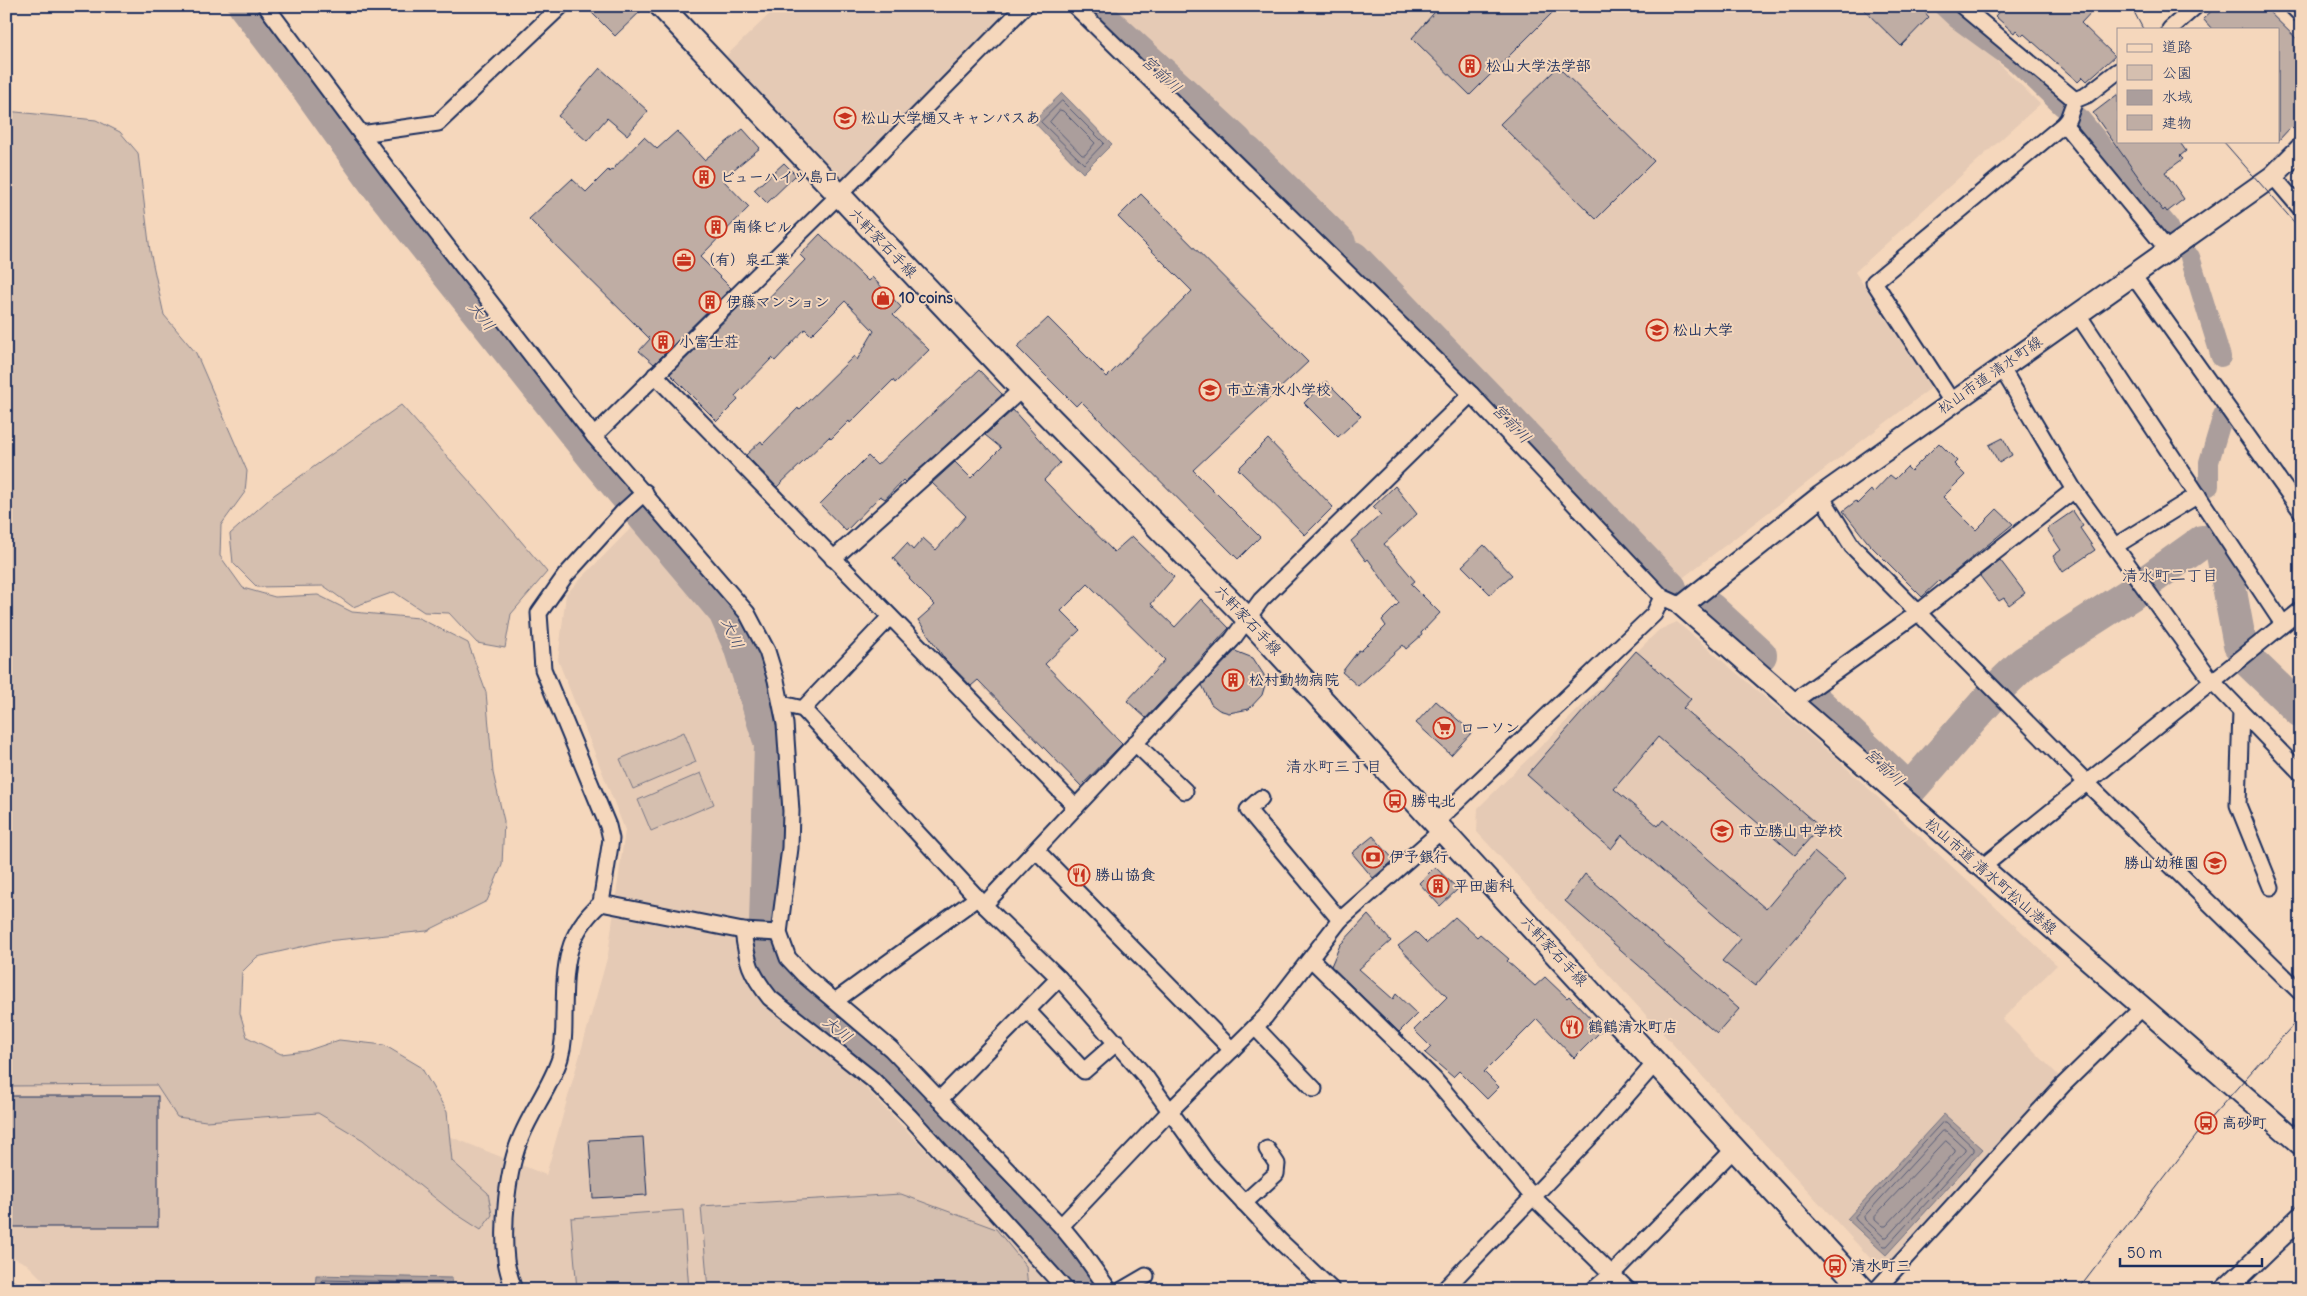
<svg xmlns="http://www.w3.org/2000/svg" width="2307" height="1296" font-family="Delius,'Klee One',sans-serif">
  <rect width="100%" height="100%" fill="#f5d7bc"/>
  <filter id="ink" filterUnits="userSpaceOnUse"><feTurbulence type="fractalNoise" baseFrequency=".02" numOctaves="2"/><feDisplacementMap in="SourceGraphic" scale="10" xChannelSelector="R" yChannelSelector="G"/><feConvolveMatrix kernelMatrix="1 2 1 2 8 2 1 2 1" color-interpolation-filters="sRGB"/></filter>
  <g filter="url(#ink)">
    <g fill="#e5cab5">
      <path d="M 778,6 L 1022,6 L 843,179 L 725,57 Z"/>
      <path d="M 1096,6 L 1941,6 L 2040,104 L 1855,272 L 1931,388 L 1676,583 Z"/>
      <path d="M 634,525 L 712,621 L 756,731 L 754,992 L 859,1081 L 1037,1266 L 1049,1290 L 53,1290 L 27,1264 L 6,1254 L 6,957 L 546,1175 L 608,955 L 625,830 L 558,660 L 566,594 Z"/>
      <path d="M 1677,622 L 1836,758 L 2057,965 L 2002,1019 L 2059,1076 L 1882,1271 L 1477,832 L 1478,808 L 1659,630 Z"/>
    </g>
    <g fill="#d5bfaf" stroke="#787786">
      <path d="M 6,111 L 96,120 L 120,132 L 138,153 L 150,251 L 164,315 L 196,353 L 247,471 L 245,492 L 221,525 L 220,556 L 243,588 L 275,597 L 318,595 L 352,612 L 419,618 L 468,643 L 486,692 L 493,773 L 504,821 L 502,865 L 487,901 L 427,931 L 326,941 L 257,957 L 242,972 L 240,1013 L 247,1037 L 281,1054 L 306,1051 L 339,1040 L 384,1045 L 421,1067 L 447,1112 L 452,1161 L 488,1193 L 492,1215 L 481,1230 L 450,1210 L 363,1140 L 318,1113 L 206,1121 L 177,1117 L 156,1085 L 6,1086 Z"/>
      <path d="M 401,405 L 488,502 L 547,572 L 511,614 L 505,648 L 477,643 L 449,613 L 424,612 L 394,592 L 353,607 L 324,586 L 257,587 L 233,563 L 230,534 L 274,495 Z"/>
      <path d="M 684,732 L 696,762 L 633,789 L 620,759 Z"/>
      <path d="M 701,773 L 714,804 L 651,831 L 638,800 Z"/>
      <path d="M 901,1194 L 996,1229 L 1026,1266 L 1028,1290 L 708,1290 L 701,1206 Z"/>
      <path d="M 683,1210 L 689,1290 L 577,1290 L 571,1218 Z"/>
    </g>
    <g fill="#ab9e9c" stroke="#717283">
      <path d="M 1062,93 L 1112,144 L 1083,173 L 1033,121 Z"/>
      <path d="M 1944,1114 L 1983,1149 L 1886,1255 L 1847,1219 Z"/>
      <path d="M 316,1275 L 452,1278 L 452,1290 L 315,1290 Z"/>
    </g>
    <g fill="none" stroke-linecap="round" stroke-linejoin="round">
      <g stroke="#555b77" stroke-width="1">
        <path d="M 1062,101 L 1104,143 L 1084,164 L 1041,122 Z"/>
        <path d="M 1060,110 L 1063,111 L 1095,143 L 1085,155 L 1082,155 L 1050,122 Z"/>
        <path d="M 1943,1122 L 1946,1122 L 1974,1148 L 1974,1151 L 1887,1246 L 1884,1246 L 1856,1220 L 1855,1217 Z"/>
        <path d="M 1943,1131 L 1946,1131 L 1965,1148 L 1965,1151 L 1887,1237 L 1884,1237 L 1865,1220 L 1864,1217 Z"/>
        <path d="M 1946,1141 L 1955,1149 L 1955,1152 L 1886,1226 L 1883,1226 L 1875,1219 L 1875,1216 Z"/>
        <path d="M 320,1290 L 321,1282 L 323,1280 L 445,1283 L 447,1290"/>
        <path d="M 327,1290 L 329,1286 L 440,1290"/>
      </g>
      <g stroke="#ab9e9c" stroke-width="20">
        <path d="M 1943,6 L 1957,19 L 2017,63 L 2063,107"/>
        <path d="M 2079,117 L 2169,227"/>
        <path d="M 2190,257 L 2221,357"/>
        <path d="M 2209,486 L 2209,462 L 2223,415"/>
        <path d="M 2218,530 L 2222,549"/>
      </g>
      <g stroke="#ab9e9c" stroke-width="34">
        <path d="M 245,6 L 310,91 L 375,182 L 599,463 L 725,612 L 740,646 L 771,744 L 765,961 L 780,982 L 868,1053 L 984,1173 L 1087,1290"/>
        <path d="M 1088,6 L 1236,142"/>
        <path d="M 1246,152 L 1339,243"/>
        <path d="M 1353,258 L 1670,588"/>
        <path d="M 2212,540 L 2222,549 L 2240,645"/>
        <path d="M 2149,580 L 2202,542"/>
        <path d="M 1710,609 L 1760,655"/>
        <path d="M 2250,662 L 2301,711"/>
        <path d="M 2000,686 L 2024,663 L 2131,594"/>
        <path d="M 1816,702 L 1909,790 L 1989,699"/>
      </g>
    </g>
    <g fill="#bfada4" stroke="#1b2f5e">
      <path d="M 585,6 L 646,6 L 615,36 Z"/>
      <path d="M 1440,6 L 1559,6 L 1470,95 L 1412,38 Z"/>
      <path d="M 1860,6 L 1919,6 L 1929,17 L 1901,46 Z"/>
      <path d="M 2004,6 L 2097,6 L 2081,23 L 2115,56 L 2087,81 L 2083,77 L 2078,82 L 2024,34 L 2022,36 L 2016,30 L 2014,33 L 1995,16 Z"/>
      <path d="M 2217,6 L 2263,6 L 2301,43 L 2301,122 L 2293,129 L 2291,127 L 2278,141 L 2278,29 L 2212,29 L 2203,19 Z"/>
      <path d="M 1558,67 L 1654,161 L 1596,219 L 1500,124 Z"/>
      <path d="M 600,68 L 648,111 L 627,135 L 607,118 L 587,141 L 558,116 Z"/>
      <path d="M 2118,94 L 2118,141 L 2179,141 L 2186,151 L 2180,156 L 2183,159 L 2165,172 L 2184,199 L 2167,212 L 2165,209 L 2163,211 L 2154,199 L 2093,113 Z"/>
      <path d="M 743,129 L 760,148 L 722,179 L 749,207 L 700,257 L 731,288 L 654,364 L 639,351 L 650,339 L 529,219 L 572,179 L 586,192 L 608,170 L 610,172 L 644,137 L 657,149 L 677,131 L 704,160 Z"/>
      <path d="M 784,163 L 796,175 L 767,203 L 754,190 Z"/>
      <path d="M 1141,194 L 1308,362 L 1193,470 L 1260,537 L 1238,559 L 1081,401 L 1076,406 L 1017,347 L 1048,318 L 1107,377 L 1192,291 L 1118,217 Z"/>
      <path d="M 820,234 L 868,281 L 872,277 L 901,307 L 893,315 L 929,350 L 895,383 L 893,380 L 850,423 L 849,421 L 831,439 L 829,437 L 777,487 L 746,455 L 761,441 L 763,444 L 798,408 L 799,410 L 854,356 L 857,360 L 874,331 L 845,301 L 811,335 L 805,329 L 775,361 L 772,358 L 735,396 L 738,400 L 717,421 L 670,374 L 745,301 L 750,306 L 755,301 L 761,306 L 805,260 L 800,255 Z"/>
      <path d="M 979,370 L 1002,394 L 1001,396 L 905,482 L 903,480 L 885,499 L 880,496 L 846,531 L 820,504 L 868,456 L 877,465 Z"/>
      <path d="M 1326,381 L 1361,416 L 1338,437 L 1304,403 Z"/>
      <path d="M 1013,410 L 1060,463 L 1044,480 L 1114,552 L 1132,536 L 1174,577 L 1151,604 L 1175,627 L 1201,599 L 1229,628 L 1146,718 L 1127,701 L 1165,660 L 1088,584 L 1061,611 L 1080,630 L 1045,664 L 1122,744 L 1081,786 L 978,680 L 971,686 L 944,658 L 918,620 L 935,605 L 909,579 L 910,578 L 893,558 L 907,543 L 913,550 L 923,538 L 936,550 L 966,516 L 932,483 L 955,462 L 971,478 L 1001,448 L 985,435 Z"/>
      <path d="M 2003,438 L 2012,455 L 1999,463 L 1989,445 Z"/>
      <path d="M 1268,439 L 1333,507 L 1305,535 L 1238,469 Z"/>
      <path d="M 1939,443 L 1957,461 L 1954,464 L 1965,475 L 1943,497 L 1976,530 L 1997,509 L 2013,524 L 1941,583 L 1939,581 L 1922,597 L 1870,545 L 1843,511 L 1856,501 L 1858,503 L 1871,490 L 1873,493 L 1890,475 L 1895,479 L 1907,467 L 1911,471 Z"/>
      <path d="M 1395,486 L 1417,514 L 1384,544 L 1415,581 L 1411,584 L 1440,613 L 1421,633 L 1422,635 L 1406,649 L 1403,645 L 1358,686 L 1342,672 L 1359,650 L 1361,651 L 1386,626 L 1382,620 L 1399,603 L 1368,559 L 1366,561 L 1351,541 L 1381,515 L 1373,507 Z"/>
      <path d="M 2073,511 L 2083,526 L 2080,528 L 2095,550 L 2063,572 L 2053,556 L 2061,550 L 2047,529 Z"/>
      <path d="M 1484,545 L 1512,575 L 1490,594 L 1462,566 Z"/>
      <path d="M 2000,560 L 2025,593 L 2009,605 L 2004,598 L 1999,601 L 1980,576 Z"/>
      <path d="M 1235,651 L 1253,658 L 1264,675 L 1265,685 L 1262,695 L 1249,709 L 1229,713 L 1219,710 L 1211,704 L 1202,685 Z"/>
      <path d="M 1636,651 L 1691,699 L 1683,708 L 1820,827 L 1795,855 L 1658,737 L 1614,789 L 1658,826 L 1663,820 L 1766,909 L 1814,852 L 1846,879 L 1755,986 L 1722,961 L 1741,939 L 1622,835 L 1611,849 L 1527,775 Z"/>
      <path d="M 1436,701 L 1472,732 L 1451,755 L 1416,723 Z"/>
      <path d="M 1373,836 L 1394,860 L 1373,878 L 1352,853 Z"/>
      <path d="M 1435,867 L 1458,889 L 1440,906 L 1419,883 Z"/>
      <path d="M 1585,874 L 1739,1009 L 1717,1034 L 1565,901 Z"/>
      <path d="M 1368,915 L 1391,941 L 1359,969 L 1393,999 L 1396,994 L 1417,1014 L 1399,1032 L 1331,966 L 1340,945 Z"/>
      <path d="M 1455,917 L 1477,937 L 1480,934 L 1509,959 L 1507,961 L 1535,986 L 1545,977 L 1567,998 L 1569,996 L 1602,1030 L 1574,1058 L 1537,1019 L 1484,1072 L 1499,1087 L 1487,1099 L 1459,1071 L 1453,1077 L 1425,1053 L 1431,1047 L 1414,1030 L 1447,997 L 1398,946 L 1416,932 L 1427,943 Z"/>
      <rect x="6" y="1096" width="152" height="131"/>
      <path d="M 643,1137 L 647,1195 L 593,1198 L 589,1140 Z"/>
    </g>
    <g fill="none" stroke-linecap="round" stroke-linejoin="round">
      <g stroke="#1b2f5e" stroke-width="19">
        <g id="minor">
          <path d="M 266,6 L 391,174 L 594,436 L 747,613 L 767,651 L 776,680 L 785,724 L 791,811 L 790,848 L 779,933 L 788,958 L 804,975 L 891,1049 L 1061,1226 L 1079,1248 L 1109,1290"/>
          <path d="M 1075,6 L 1471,394 L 1662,597 L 1682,606"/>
          <path d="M 1962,6 L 2075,100"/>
          <path d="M 2292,6 L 2301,15"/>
          <path d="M 2170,29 L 2196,6"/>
          <path d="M 2064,124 L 2167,249"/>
          <path d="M 361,134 L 438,123 L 561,6"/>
          <path d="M 2273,176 L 2301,209"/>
          <path d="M 2132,274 L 2301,511"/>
          <path d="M 2077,313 L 2283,624"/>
          <path d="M 2001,367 L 2074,490 L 2212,681 L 2301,773"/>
          <path d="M 655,375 L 1076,807"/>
          <path d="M 1952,402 L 1874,282 L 2064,124 L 2068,119 L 2075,100 L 2087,95 L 2118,71"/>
          <path d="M 594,436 L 838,196 L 1025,6"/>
          <path d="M 1821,496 L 1852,546 L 2087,783 L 2301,993"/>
          <path d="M 2115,546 L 2198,495"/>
          <path d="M 833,559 L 1022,389"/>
          <path d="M 1793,702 L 1919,612 L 2074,490"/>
          <path d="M 782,704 L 803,709 L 984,905 L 1059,978 L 1145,1076 L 1207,1163 L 1280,1241 L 1332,1290"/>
          <path d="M 803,709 L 890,617"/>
          <path d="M 2241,711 L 2238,805 L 2271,887"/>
          <path d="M 1135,743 L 1185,791"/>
          <path d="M 1261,798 L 1248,810 L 1340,920"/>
          <path d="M 1435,823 L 1654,614 L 1662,597"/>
          <path d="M 1036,850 L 1232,1050"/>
          <path d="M 1981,868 L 2301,610"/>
          <path d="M 601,903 L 743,931 L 779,933"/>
          <path d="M 984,905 L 1232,640 L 1261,600 L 1471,394"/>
          <path d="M 743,931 C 747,962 750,973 770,998 L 873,1080 L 910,1117 L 1066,1290"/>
          <path d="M 1311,959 L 1434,1079 L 1532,1196 L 1628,1290"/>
          <path d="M 835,1001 L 977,898"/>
          <path d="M 1027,1010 L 1084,1071 L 1117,1042"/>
          <path d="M 1255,1027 L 1314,1089"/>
          <path d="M 939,1100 L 1059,978"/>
          <path d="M 1244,1203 L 1276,1174 L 1277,1164 L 1267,1149"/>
          <path d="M 1061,1226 L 1171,1110 L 1265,1017 L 1340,920 L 1442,830"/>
          <path d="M 6,1288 L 11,1290"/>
          <path d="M 514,1290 C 511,1280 507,1270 506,1260 C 502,1225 507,1170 521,1137 C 532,1110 551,1086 560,1058 C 564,1044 564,1031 564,1017 C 565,970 563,936 601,903 L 611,839 L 608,826 L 543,669 L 539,613 L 565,576 L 623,512 L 645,492"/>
          <path d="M 1122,1290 L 1146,1276"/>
          <path d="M 1444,1290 L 1597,1130 L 1656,1062"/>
          <path d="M 1593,1290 L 1612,1274 L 1735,1148"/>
          <path d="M 1876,1290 L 2063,1085 L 2143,1007"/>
        </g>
      </g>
      <g stroke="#1b2f5e" stroke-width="24">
        <g id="tertiary">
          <path d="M 2301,148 L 2273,176 L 1821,496 L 1682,606 L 2301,1145"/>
          <path d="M 2225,1290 L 2301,1217"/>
        </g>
      </g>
      <g stroke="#1b2f5e" stroke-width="26">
        <path id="secondary" d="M 661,6 L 1022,389 L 1248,619 L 1864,1290"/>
      </g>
      <use href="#minor" stroke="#f5d7bc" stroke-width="15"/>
      <use href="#tertiary" stroke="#f5d7bc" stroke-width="20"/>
      <use href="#secondary" stroke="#f5d7bc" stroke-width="22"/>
      <g stroke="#1b2f5e" stroke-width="1">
        <path d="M 2131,6 L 2143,29"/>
        <path d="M 2223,141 L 2301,230"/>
        <path d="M 2078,1290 L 2206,1123 L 2301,1016"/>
      </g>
    </g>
  </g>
  <defs>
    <g id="building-ring" transform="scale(1.125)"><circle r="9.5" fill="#f5d7bc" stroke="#c8321e" stroke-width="1.5"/><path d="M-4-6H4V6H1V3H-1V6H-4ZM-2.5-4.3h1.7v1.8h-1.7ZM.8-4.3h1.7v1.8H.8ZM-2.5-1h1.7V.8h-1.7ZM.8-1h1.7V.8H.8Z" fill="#c8321e"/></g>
    <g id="university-ring" transform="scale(1.125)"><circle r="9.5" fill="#f5d7bc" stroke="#c8321e" stroke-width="1.5"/><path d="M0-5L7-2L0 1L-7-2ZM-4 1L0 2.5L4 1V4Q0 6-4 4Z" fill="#c8321e"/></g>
    <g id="office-ring" transform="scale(1.125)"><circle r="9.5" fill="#f5d7bc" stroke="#c8321e" stroke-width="1.5"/><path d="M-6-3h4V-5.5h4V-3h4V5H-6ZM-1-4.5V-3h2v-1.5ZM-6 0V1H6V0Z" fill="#c8321e"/></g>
    <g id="shop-ring" transform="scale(1.125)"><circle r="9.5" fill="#f5d7bc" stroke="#c8321e" stroke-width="1.5"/><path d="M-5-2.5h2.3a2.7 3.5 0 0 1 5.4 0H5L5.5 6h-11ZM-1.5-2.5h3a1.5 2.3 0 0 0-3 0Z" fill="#c8321e"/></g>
    <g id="school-ring" transform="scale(1.125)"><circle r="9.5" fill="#f5d7bc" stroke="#c8321e" stroke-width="1.5"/><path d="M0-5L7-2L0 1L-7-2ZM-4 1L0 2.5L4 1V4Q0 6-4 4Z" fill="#c8321e"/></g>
    <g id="supermarket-ring" transform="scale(1.125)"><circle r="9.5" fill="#f5d7bc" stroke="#c8321e" stroke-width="1.5"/><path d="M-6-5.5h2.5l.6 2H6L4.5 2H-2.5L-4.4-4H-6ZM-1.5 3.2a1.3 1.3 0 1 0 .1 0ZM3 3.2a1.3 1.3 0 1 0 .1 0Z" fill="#c8321e"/></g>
    <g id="bus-ring" transform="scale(1.125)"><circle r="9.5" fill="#f5d7bc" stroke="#c8321e" stroke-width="1.5"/><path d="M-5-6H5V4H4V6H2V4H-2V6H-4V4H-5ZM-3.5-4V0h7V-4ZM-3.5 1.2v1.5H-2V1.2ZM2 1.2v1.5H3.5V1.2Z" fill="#c8321e"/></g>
    <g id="bank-ring" transform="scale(1.125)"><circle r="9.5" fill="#f5d7bc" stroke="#c8321e" stroke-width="1.5"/><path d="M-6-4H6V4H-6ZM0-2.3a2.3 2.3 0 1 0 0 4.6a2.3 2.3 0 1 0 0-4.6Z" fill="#c8321e"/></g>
    <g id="restaurant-ring" transform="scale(1.125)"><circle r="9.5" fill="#f5d7bc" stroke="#c8321e" stroke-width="1.5"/><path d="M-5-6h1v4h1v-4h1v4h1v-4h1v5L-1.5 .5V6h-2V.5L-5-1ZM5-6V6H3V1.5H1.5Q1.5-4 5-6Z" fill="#c8321e"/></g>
  </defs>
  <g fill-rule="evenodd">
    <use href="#building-ring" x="1470" y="66"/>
    <use href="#university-ring" x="845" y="118"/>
    <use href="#building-ring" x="704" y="177"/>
    <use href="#building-ring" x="716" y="227"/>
    <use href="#office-ring" x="684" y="260"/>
    <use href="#shop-ring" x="883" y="298"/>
    <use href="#building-ring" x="710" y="302"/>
    <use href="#university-ring" x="1657" y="330"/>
    <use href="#building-ring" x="663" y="342"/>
    <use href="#school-ring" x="1210" y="390"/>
    <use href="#building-ring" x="1233" y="680"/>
    <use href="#supermarket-ring" x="1444" y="728"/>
    <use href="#bus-ring" x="1395" y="801"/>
    <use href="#school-ring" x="1722" y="831"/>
    <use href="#bank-ring" x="1373" y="857"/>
    <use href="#school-ring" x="2215" y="863"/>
    <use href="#restaurant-ring" x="1079" y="875"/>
    <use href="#building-ring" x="1438" y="886"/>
    <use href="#restaurant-ring" x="1572" y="1027"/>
    <use href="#bus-ring" x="2206" y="1123"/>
    <use href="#bus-ring" x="1835" y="1266"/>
  </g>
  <g text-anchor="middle" stroke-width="4" stroke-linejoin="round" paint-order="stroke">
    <g font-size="15" font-weight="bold" fill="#1b2f5e" stroke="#f5d7bc" text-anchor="start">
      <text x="1486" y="71">松山大学法学部</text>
      <text x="861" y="123">松山大学樋又キャンパスあ</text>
      <text x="720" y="182">ビューハイツ島口</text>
      <text x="732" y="232">南條ビル</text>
      <text x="700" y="265">（有）泉工業</text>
      <text x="899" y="303">10 coins</text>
      <text x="726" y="307">伊藤マンション</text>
      <text x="1673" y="335">松山大学</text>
      <text x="679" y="347">小富士荘</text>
      <text x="1226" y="395">市立清水小学校</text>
      <text x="1249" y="685">松村動物病院</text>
      <text x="1460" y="733">ローソン</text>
      <text x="1411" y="806">勝中北</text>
      <text x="1738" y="836">市立勝山中学校</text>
      <text x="1389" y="862">伊予銀行</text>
      <text x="2199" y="868" text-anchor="end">勝山幼稚園</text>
      <text x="1095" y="880">勝山協食</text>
      <text x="1454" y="891">平田歯科</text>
      <text x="1588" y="1032">鶴鶴清水町店</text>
      <text x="2222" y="1128">高砂町</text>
      <text x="1851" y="1271">清水町三</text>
    </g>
    <g font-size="15" fill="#1b2f5e" stroke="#f5d7bc">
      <text transform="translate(883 243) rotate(46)" y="5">六軒家石手線</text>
      <text transform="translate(1990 375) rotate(-35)" y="5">松山市道 清水町線</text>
      <text transform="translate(1248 620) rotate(47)" y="5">六軒家石手線</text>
      <text transform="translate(1991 876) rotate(41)" y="5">松山市道 清水町松山港線</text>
      <text transform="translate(1554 951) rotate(47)" y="5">六軒家石手線</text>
    </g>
    <g font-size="16" font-style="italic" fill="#38456a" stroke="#f5d7bc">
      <text transform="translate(1162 74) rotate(43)" y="6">宮前川</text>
      <text transform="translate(482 316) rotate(51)" y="6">大川</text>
      <text transform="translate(1512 423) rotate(46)" y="6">宮前川</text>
      <text transform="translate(733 633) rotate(66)" y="6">大川</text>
      <text transform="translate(1885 767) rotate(43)" y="6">宮前川</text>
      <text transform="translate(838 1029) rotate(39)" y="6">大川</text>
    </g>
    <g font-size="16" fill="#1b2f5e" stroke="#f5d7bc">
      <text x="2170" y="581">清水町二丁目</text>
      <text x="1334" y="772">清水町三丁目</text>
    </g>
  </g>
  <rect width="2307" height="1296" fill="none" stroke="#f5d7bc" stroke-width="25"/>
  <rect x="12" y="12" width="2282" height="1271" fill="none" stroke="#1b2f5e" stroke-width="2" filter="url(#ink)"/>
  <rect x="2117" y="28" width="162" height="115" fill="#f5d7bc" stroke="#9e9496"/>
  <rect x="2127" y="44" width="25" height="8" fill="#f5d7bc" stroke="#9e9496"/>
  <text x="2162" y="52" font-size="15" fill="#1b2f5e">道路</text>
  <rect x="2127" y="65" width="25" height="15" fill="#d5bfaf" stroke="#9e9496"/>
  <text x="2162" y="78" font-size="15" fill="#1b2f5e">公園</text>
  <rect x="2127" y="90" width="25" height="15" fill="#ab9e9c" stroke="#9e9496"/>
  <text x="2162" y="102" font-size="15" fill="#1b2f5e">水域</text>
  <rect x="2127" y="115" width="25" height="15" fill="#bfada4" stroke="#9e9496"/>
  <text x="2162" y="128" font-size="15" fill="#1b2f5e">建物</text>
  <path d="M2120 1258v8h142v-8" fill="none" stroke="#1b2f5e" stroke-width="2.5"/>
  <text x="2127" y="1258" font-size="15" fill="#1b2f5e" stroke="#f5d7bc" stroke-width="4" paint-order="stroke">50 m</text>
</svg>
